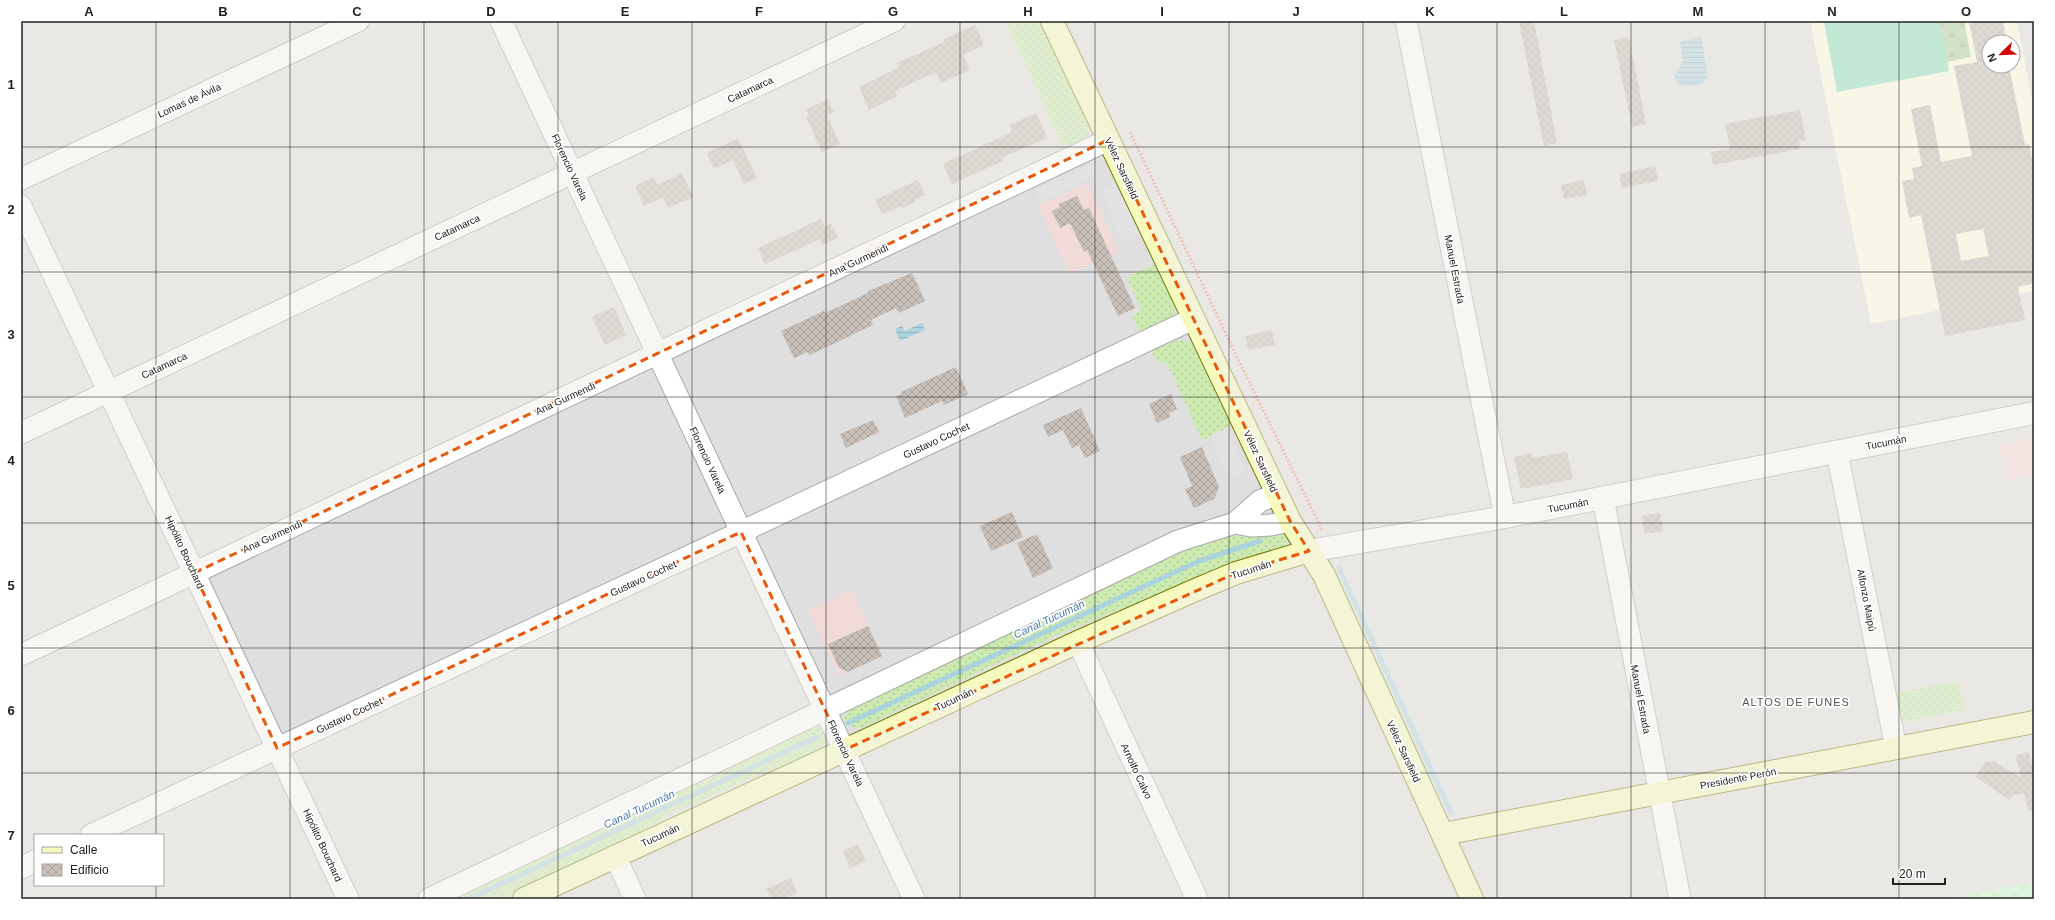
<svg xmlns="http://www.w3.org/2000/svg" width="2055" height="920" font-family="Helvetica,sans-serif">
  <defs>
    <pattern id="grass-dots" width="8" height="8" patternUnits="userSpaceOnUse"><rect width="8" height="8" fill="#cdebb0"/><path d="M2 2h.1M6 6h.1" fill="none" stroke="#b0c997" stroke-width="1.8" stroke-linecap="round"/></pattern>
    <pattern id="forest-firs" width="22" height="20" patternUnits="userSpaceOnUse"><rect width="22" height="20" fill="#add19e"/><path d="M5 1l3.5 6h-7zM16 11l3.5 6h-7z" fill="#95b388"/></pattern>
    <pattern id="park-crowns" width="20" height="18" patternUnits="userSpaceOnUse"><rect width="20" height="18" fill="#c8facc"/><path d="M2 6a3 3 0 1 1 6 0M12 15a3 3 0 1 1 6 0" fill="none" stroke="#acd6af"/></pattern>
    <pattern id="water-rules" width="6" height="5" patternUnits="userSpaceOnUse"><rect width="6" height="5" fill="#aad3df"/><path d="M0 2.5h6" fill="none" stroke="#92b5bf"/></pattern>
    <pattern id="building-cross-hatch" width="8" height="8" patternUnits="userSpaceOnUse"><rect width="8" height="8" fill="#c7bfb8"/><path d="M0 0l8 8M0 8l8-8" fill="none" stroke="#aba49e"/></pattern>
  </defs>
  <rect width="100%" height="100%" fill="#f2efe9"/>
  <path fill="#e0dfdf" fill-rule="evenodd" d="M 21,21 L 2034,21 L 2034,899 L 21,899 ZM 1989,42 L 2013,42 L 2013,66 L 1989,66 ZM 35,835 L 163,835 L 163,885 L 35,885 Z"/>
  <g fill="#f2dad9">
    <path d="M 1087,183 L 1119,251 L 1070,274 L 1038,206 Z"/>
    <path d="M 2034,438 L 2034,475 L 2007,480 L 2000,445 Z"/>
    <path d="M 852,590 L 882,656 L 839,676 L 808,610 Z"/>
  </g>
  <path fill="#ffffe5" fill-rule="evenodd" d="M 1810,21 L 2017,21 L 2034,111 L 2034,291 L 1871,324 ZM 1989,42 L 2013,42 L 2013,66 L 1989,66 Z"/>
  <g fill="url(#grass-dots)">
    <path d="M 1005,21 L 1039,21 L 1090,126 C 1089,145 1079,143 1063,146 Z"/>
    <path d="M 1155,264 C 1160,276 1182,309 1172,319 C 1167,325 1148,330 1141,334 L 1132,316 L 1142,311 L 1127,277 Z"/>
    <path d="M 1182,340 L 1190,343 L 1200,356 L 1232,425 L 1202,440 L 1167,363 L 1157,361 L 1152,351 L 1175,341 Z"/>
    <path d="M 1263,530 L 1283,532 L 1286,541 L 1284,546 L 1132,608 L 1118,610 L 1057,635 L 861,728 L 852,727 L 845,723 L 844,717 L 850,709 L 1122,580 L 1158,560 L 1189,545 Z"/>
    <path d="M 1959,681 L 1965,710 L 1900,723 L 1894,693 Z"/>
    <path d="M 812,725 L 827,729 L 828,738 L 824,745 L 808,754 L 675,811 L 619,844 L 500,899 L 444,899 Z"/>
  </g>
  <path fill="url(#forest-firs)" d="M 1939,21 L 1964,21 L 1971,57 L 1947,62 Z"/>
  <path fill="url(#park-crowns)" d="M 2034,882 L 2034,899 L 1947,899 Z"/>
  <path fill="#88e0be" d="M 1829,21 L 1939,21 L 1949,71 L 1837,92 L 1824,22 Z"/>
  <g fill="#e2e2e2">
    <path d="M 1092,163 L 1097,175 L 1040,202 L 1035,190 Z"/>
    <path d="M 1116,183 L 1141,236 L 1124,243 L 1100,191 Z"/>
    <path d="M 1227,428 L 1247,472 L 1229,480 L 1210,436 Z"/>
  </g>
  <g fill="url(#water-rules)">
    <path d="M 1701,37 L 1708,77 C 1700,88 1691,86 1679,85 L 1674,77 L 1683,62 L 1680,42 Z"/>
    <path d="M 922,323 L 925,330 L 900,341 L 895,329 L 902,326 L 905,331 Z"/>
  </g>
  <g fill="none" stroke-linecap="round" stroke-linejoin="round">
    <g stroke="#aad3df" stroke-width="5">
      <path d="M 1339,568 L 1451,813"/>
      <path d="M 848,723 L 1199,561 L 1260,541"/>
      <path d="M 469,899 L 817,737"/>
    </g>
  </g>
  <g fill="url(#building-cross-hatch)" fill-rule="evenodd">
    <path d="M 1519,21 L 1534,21 L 1557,143 L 1544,146 Z"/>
    <path d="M 1969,21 L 2003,21 L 2007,42 L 1989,42 L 1989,66 L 2009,66 L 2025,145 L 2029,144 L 2032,158 L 2034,157 L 2034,283 L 2018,287 L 2025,320 L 1945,336 L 1921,215 L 1909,218 L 1902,181 L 1914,179 L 1912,168 L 1922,166 L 1911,109 L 1930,105 L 1941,162 L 1972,156 L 1954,66 L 1977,62 ZM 1983,229 L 1989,256 L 1961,261 L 1956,234 Z"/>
    <path d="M 975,25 L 984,45 L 963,55 L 970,70 L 941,83 L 936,72 L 895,91 L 898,96 L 869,110 L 859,87 L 899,67 L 896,63 L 945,42 L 944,39 Z"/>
    <path d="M 1629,37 L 1646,124 L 1632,127 L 1614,40 Z"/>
    <path d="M 828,99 L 834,112 L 827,115 L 840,144 L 822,152 L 806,117 L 809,115 L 806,109 Z"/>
    <path d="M 1800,110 L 1806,140 L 1799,141 L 1800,149 L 1713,165 L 1711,152 L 1730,149 L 1725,124 Z"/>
    <path d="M 1036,113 L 1047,138 L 1001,158 L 1003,161 L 952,184 L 943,164 L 1012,132 L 1009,125 Z"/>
    <path d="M 738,138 L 757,178 L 744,184 L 733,160 L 714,169 L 707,153 Z"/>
    <path d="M 1655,166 L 1658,181 L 1622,188 L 1619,174 Z"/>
    <path d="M 682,173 L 693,197 L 668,208 L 663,197 L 644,206 L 635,186 L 654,177 L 657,185 Z"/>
    <path d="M 918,180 L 925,195 L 915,200 L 916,202 L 902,208 L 901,206 L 882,214 L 875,200 Z"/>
    <path d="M 1584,180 L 1587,195 L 1564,199 L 1561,185 Z"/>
    <path d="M 1077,196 L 1084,210 L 1089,208 L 1135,308 L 1118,316 L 1087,250 L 1084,252 L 1070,223 L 1060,228 L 1052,211 L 1060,207 L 1059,204 Z"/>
    <path d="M 821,219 L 824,226 L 831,223 L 838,238 L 822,245 L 820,239 L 765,264 L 758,248 Z"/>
    <path d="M 912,273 L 925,301 L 899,313 L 896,308 L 871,320 L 873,325 L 810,355 L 808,352 L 794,358 L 781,331 L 824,311 L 825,313 L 868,293 L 868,291 Z"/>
    <path d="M 614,307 L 626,335 L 605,345 L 592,317 Z"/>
    <path d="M 1272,330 L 1275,345 L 1248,350 L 1245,336 Z"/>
    <path d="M 956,367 L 968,394 L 944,405 L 942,401 L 905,418 L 896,396 L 902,394 L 901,392 Z"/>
    <path d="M 1171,394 L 1177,409 L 1169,413 L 1170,417 L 1157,423 L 1149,404 Z"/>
    <path d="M 1081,408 L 1100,451 L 1085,458 L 1079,445 L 1072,448 L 1063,430 L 1048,437 L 1043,425 Z"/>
    <path d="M 873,420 L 879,432 L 846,448 L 840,434 Z"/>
    <path d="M 1202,447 L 1219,487 L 1214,499 L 1194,508 L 1185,489 L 1192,486 L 1180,457 Z"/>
    <path d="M 1567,452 L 1573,479 L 1521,489 L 1514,457 L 1532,453 L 1532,458 Z"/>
    <path d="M 1012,512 L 1023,537 L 991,551 L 980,526 Z"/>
    <path d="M 1660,513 L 1663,531 L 1645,534 L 1641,516 Z"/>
    <path d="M 1037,534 L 1053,568 L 1033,578 L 1017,543 Z"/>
    <path d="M 868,626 L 882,656 L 848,672 L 839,668 L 828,644 Z"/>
    <path d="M 2029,752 L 2034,774 L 2034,810 L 2028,811 L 2024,793 L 2012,795 L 2009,800 L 1976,777 L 1985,762 L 1994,761 L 2021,778 L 2016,755 Z"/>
    <path d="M 858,844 L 866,861 L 850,868 L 843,851 Z"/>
    <path d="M 791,878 L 797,893 L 784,899 L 771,899 L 766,889 Z"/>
  </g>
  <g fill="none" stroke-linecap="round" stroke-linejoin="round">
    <g stroke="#a9a9a9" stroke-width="23">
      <g id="minor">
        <path d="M 501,21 L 914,899"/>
        <path d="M 1406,21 L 1505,517"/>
        <path d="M 21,179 L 358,21"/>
        <path d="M 21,206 L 348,899"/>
        <path d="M 21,433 L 894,21"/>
        <path d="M 1837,452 L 1896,748"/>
        <path d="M 1603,498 L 1680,899"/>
        <path d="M 1235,523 L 1260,501 L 1277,494"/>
        <path d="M 1078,642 L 1197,899"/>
        <path d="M 21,655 L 1108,140"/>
        <path d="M 91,835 L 741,532 L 1193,319"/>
        <path d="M 615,856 L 635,899"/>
        <path d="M 21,868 L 35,861"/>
        <path d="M 429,899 L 1178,541 L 1235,523 L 1251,526 L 1271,525 L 1290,521"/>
      </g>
    </g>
    <g stroke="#a9a9a9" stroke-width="24">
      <path id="tertiary" d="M 1309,551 L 1505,517 L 2034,413"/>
    </g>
    <g stroke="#707d05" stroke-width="24">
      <g id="secondary">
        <path d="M 1052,21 L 1290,521 L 1324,575 L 1472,899"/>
        <path d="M 1443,834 L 2034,722"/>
        <path d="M 524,899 L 1078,642 L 1193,591 L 1236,573 L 1309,551"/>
      </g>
    </g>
    <path stroke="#fa8072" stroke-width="2.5" stroke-dasharray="2 2" stroke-linecap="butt" d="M 1130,132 L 1236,355 L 1322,530"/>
    <use href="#minor" stroke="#fff" stroke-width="21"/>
    <use href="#tertiary" stroke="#fff" stroke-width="22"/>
    <use href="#secondary" stroke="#f7fabf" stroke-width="22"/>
  </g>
  <path d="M0 0H2055V920H0ZM 1108,140 L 1290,521 L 1309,551 L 1236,573 L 844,750 L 741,532 L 277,748 L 194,573 Z" fill="#f2efe9" fill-opacity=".55" fill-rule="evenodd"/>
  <path fill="none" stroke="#e8590c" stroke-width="3" stroke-dasharray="8 5" stroke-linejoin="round" d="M 1108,140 L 1290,521 L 1309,551 L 1236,573 L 844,750 L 741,532 L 277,748 L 194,573 Z"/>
  <path fill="none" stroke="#222" stroke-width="1" stroke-opacity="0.55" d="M 156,21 L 156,835M 290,21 L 290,899M 424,21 L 424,899M 558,21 L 558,899M 692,21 L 692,899M 826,21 L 826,899M 960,21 L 960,899M 1095,21 L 1095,899M 1229,21 L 1229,899M 1363,21 L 1363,899M 1497,21 L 1497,899M 1631,21 L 1631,899M 1765,21 L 1765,899M 1899,21 L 1899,899M 21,147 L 2034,147M 21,272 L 2034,272M 21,397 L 2034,397M 21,523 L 2034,523M 21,648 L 2034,648M 21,773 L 2034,773M 156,885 L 156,899"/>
  <g text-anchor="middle" stroke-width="3.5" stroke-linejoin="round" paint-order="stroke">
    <g font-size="10" fill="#222" stroke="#fff">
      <text transform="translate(750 89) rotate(-25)" y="4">Catamarca</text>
      <text transform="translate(189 100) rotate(-25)" y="4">Lomas de Ávila</text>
      <text transform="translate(570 167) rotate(65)" y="4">Florencio Varela</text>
      <text transform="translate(1122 168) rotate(65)" y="4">Vélez Sarsfield</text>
      <text transform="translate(457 227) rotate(-25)" y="4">Catamarca</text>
      <text transform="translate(858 260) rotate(-25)" y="4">Ana Gurmendi</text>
      <text transform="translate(1455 269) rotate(79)" y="4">Manuel Estrada</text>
      <text transform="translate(164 365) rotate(-25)" y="4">Catamarca</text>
      <text transform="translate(565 398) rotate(-25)" y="4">Ana Gurmendi</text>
      <text transform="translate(936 440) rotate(-25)" y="4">Gustavo Cochet</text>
      <text transform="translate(1886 442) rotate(-11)" y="4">Tucumán</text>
      <text transform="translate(708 460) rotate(65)" y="4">Florencio Varela</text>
      <text transform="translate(1261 461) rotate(65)" y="4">Vélez Sarsfield</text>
      <text transform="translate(1568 505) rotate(-11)" y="4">Tucumán</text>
      <text transform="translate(272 536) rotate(-25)" y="4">Ana Gurmendi</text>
      <text transform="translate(185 552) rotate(65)" y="4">Hipólito Bouchard</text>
      <text transform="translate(1251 569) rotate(-18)" y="4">Tucumán</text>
      <text transform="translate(643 578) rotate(-25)" y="4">Gustavo Cochet</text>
      <text transform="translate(1867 600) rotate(79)" y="4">Alfonzo Maipú</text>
      <text transform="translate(954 699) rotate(-25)" y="4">Tucumán</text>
      <text transform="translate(1641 699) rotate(79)" y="4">Manuel Estrada</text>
      <text transform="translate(349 715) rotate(-25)" y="4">Gustavo Cochet</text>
      <text transform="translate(1404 751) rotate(65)" y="4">Vélez Sarsfield</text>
      <text transform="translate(846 753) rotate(65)" y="4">Florencio Varela</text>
      <text transform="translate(1137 771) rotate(65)" y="4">Arnolfo Calvo</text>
      <text transform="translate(1738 778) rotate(-11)" y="4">Presidente Perón</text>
      <text transform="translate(660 835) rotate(-25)" y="4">Tucumán</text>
      <text transform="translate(323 845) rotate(65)" y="4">Hipólito Bouchard</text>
    </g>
    <g font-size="11" font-style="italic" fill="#4a7aab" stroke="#fff">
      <text transform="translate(1049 619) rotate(-25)" y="4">Canal Tucumán</text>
      <text transform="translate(639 809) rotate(-25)" y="4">Canal Tucumán</text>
    </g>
    <g font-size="11" letter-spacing="1" fill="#555" stroke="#fff">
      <text x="1796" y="706">ALTOS DE FUNES</text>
    </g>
  </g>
  <rect width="2055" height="920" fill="none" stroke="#ffffff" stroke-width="44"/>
  <rect x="34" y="834" width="130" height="52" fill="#ffffff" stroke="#a7a7a7"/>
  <rect x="42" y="847" width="20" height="6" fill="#f7fabf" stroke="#a7a7a7"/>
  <text x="70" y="854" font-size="12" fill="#222222">Calle</text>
  <rect x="42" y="864" width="20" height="12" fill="url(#building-cross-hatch)" stroke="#a7a7a7"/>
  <text x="70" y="874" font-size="12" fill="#222222">Edificio</text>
  <g transform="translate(2001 54) rotate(247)"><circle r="19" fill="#ffffff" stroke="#a7a7a7"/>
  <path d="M0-3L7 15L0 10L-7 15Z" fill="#d40000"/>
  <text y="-6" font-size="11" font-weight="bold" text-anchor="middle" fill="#222222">N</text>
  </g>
  <path d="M1893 878v6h52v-6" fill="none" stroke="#222222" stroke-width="2"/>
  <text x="1899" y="878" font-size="12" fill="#222222" stroke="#ffffff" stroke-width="3" paint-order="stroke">20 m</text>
  <rect x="22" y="22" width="2011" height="876" fill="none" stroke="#222" stroke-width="1.5"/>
  <g font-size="13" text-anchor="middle" font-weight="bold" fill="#222">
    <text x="89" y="16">A</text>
    <text x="223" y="16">B</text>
    <text x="357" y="16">C</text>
    <text x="491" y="16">D</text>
    <text x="625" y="16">E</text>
    <text x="759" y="16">F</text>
    <text x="893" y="16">G</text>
    <text x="1028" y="16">H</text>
    <text x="1162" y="16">I</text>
    <text x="1296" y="16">J</text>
    <text x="1430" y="16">K</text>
    <text x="1564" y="16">L</text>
    <text x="1698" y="16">M</text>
    <text x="1832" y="16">N</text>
    <text x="1966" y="16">O</text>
    <text x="11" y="89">1</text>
    <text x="11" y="214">2</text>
    <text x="11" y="339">3</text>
    <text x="11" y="465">4</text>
    <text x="11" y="590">5</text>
    <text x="11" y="715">6</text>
    <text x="11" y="840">7</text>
  </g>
</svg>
